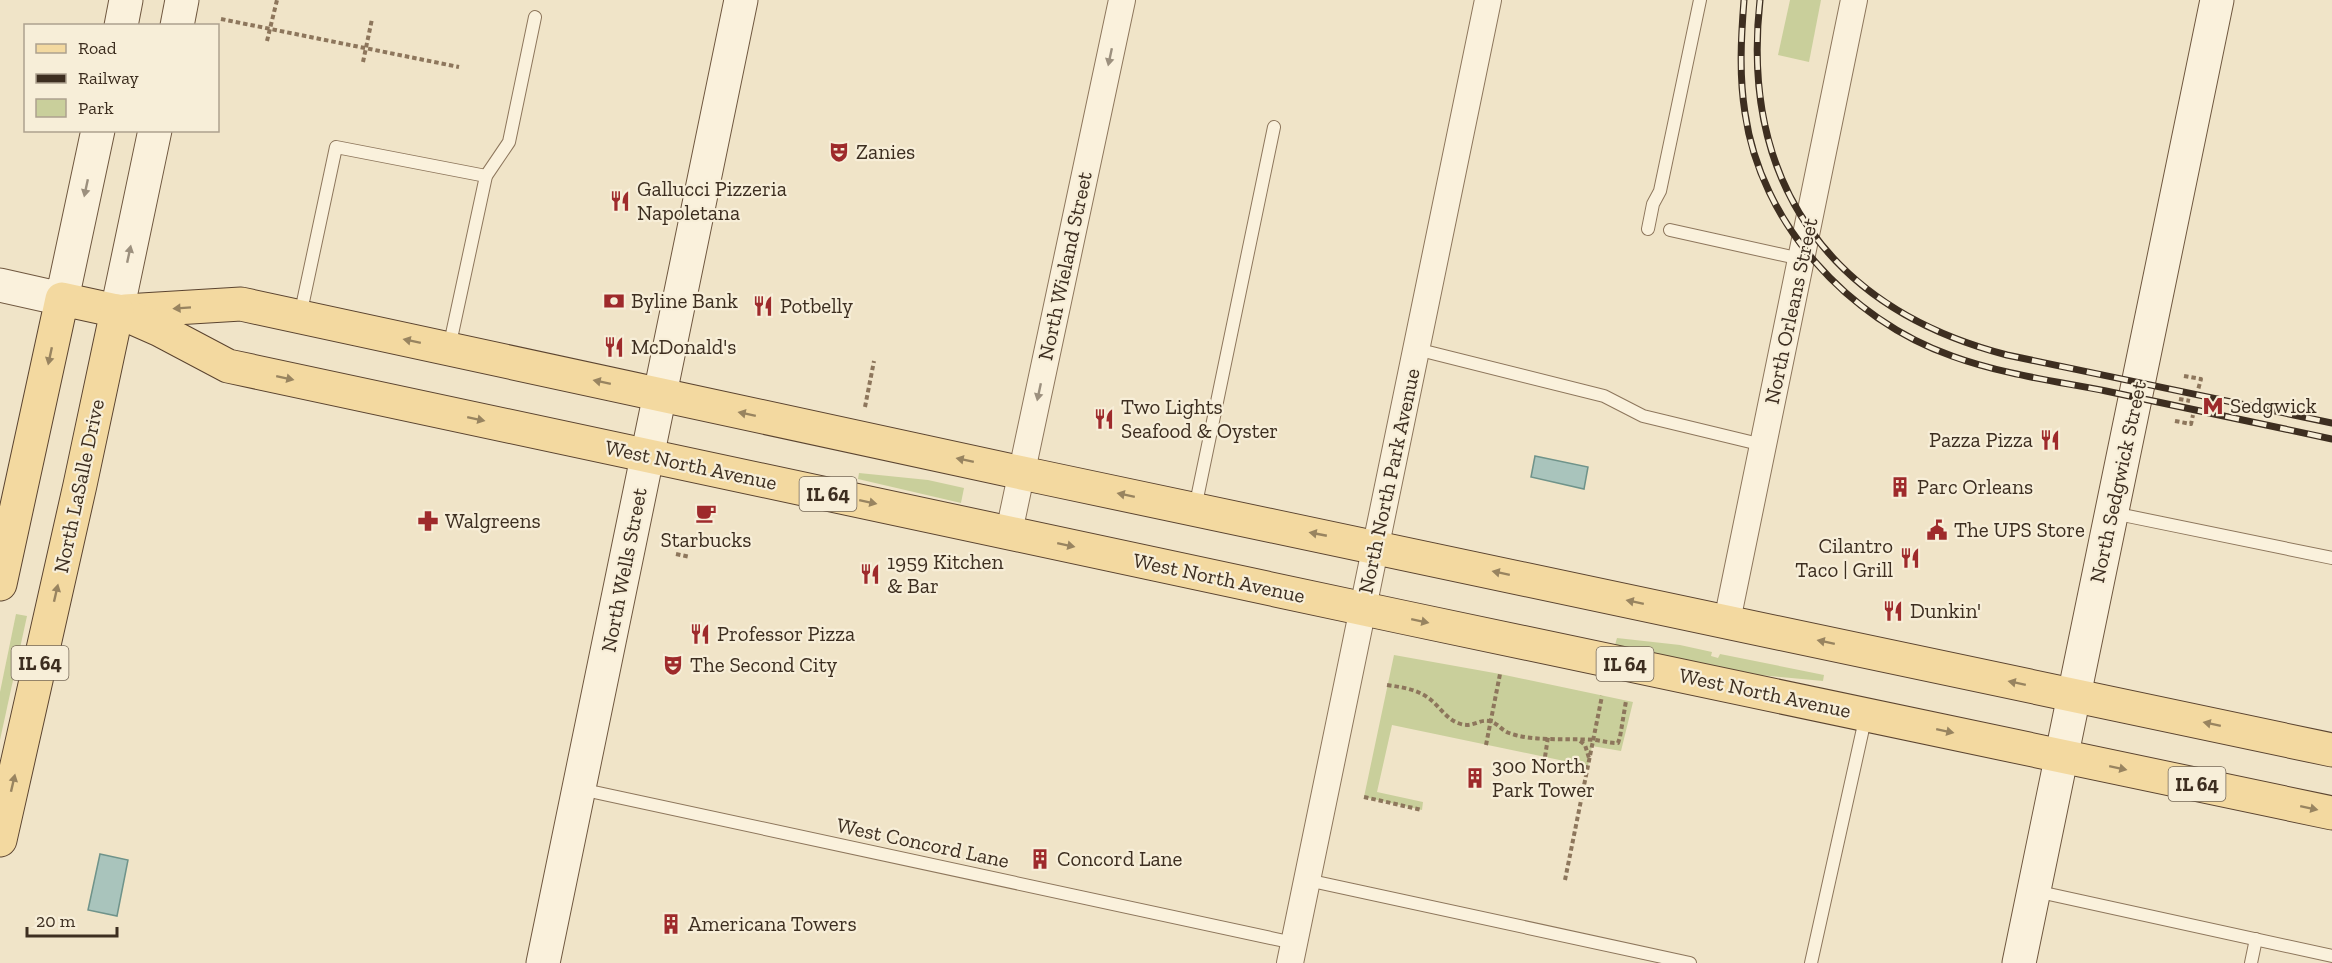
<svg xmlns="http://www.w3.org/2000/svg" width="2332" height="963" font-family="'Zilla Slab',serif">
  <rect width="100%" height="100%" fill="#f0e4c8"/>
  <g fill="#c9cf9b">
    <path d="M 1790,0 L 1821,0 L 1809,62 L 1778,55 Z"/>
    <path d="M 859,473 L 928,480 L 964,488 L 961,503 L 858,479 Z"/>
    <path d="M 16,614 L 27,616 L 0,740 L 0,692 Z"/>
    <path d="M 1617,638 L 1680,645 L 1712,652 L 1711,656 L 1718,658 L 1720,654 L 1824,675 L 1823,681 L 1760,675 L 1615,645 Z"/>
    <path d="M 1394,655 L 1500,674 L 1633,702 L 1621,751 L 1592,746 L 1588,766 L 1392,725 L 1377,792 L 1423,802 L 1422,810 L 1364,797 Z"/>
  </g>
  <g fill="#a9c4bc" stroke="#6f938a" stroke-width="1.5">
    <path d="M 1535,456 L 1588,467 L 1584,489 L 1531,477 Z"/>
    <path d="M 100,854 L 128,860 L 117,916 L 88,910 Z"/>
  </g>
  <g fill="none" stroke-linecap="round" stroke-linejoin="round">
    <g stroke="#8d765c" stroke-width="14">
      <g id="lane">
        <path d="M 1648,229 L 1653,204 L 1660,191 L 1700,0"/>
        <path d="M 1670,230 L 1801,259"/>
        <path d="M 300,316 L 336,147 L 486,176"/>
        <path d="M 449,348 L 486,176 L 509,142 L 535,17"/>
        <path d="M 1416,349 L 1604,396 L 1643,416 L 1763,445"/>
        <path d="M 1195,508 L 1274,127"/>
        <path d="M 2113,513 L 2332,558"/>
        <path d="M 580,789 L 1294,943"/>
        <path d="M 1307,880 L 1690,963"/>
        <path d="M 2035,891 L 2332,956"/>
        <path d="M 1811,963 L 1866,715"/>
        <path d="M 2251,963 L 2256,939"/>
      </g>
    </g>
    <g stroke="#8d765c" stroke-width="28">
      <g id="street">
        <path d="M 1009,532 L 1122,0"/>
        <path d="M 1727,621 L 1854,0"/>
        <path d="M 1290,963 L 1488,0"/>
      </g>
    </g>
    <g stroke="#6f573f" stroke-width="35">
      <g id="secondary">
        <path d="M 121,26 L 126,0"/>
        <path d="M 177,26 L 182,0"/>
        <path d="M 0,285 L 62,299 L 98,130"/>
        <path d="M 117,311 L 155,130"/>
        <path d="M 543,963 L 741,0"/>
        <path d="M 2019,963 L 2217,0"/>
      </g>
    </g>
    <g stroke="#5b4430" stroke-width="35">
      <g id="primary">
        <path d="M 125,311 L 241,304 L 1022,473 L 2332,750"/>
        <path d="M 0,584 L 62,299 L 117,311 L 160,330 L 228,366 L 1402,617 L 2332,813"/>
        <path d="M 0,840 L 80,485 L 117,311"/>
      </g>
    </g>
    <g stroke="#8d765c" stroke-width="4" stroke-dasharray="4.5 3" stroke-linecap="butt">
      <path d="M 221,19 L 459,67"/>
      <path d="M 267,41 L 277,0"/>
      <path d="M 363,62 L 372,19"/>
      <path d="M 2184,376 L 2201,379 L 2198,390"/>
      <path d="M 2179,399 L 2190,401"/>
      <path d="M 865,407 L 874,361"/>
      <path d="M 2175,421 L 2191,424 L 2193,415"/>
      <path d="M 676,554 L 690,557"/>
      <path d="M 1387,685 C 1401,687 1415,689 1427,697 C 1438,704 1445,718 1458,723 C 1472,729 1478,719 1489,721 C 1498,723 1501,730 1509,733 C 1533,742 1569,738 1595,740 C 1603,741 1610,743 1618,743 L 1620,737 L 1626,701"/>
      <path d="M 1580,741 L 1585,745 L 1589,758"/>
      <path d="M 1486,745 L 1500,674"/>
      <path d="M 1545,757 L 1548,737"/>
      <path d="M 1364,797 L 1422,810"/>
      <path d="M 1565,880 L 1602,696"/>
    </g>
    <use href="#lane" stroke="#faf1dc" stroke-width="12"/>
    <use href="#street" stroke="#faf1dc" stroke-width="26"/>
    <use href="#secondary" stroke="#faf1dc" stroke-width="33"/>
    <use href="#primary" stroke="#f3d9a0" stroke-width="33"/>
    <g stroke="#3d2e20" stroke-width="7">
      <g id="rail">
        <path d="M 1744,0 C 1741,38 1739,75 1745,113 C 1761,224 1848,319 1952,356 C 2001,374 2055,381 2106,391 C 2181,407 2257,423 2332,439"/>
        <path d="M 1760,0 C 1740,183 1830,309 2007,355 L 2332,423"/>
      </g>
    </g>
    <use href="#rail" stroke="#f7eed8" stroke-width="4.5" stroke-dasharray="14" stroke-linecap="butt"/>
  </g>
  <defs><path id="oneway-solid" d="M-6-.8H1V-3.2L6.5 0L1 3.2V.8H-6Z" transform="scale(1.5)"/></defs>
  <g fill="#9c907e">
    <use href="#oneway-solid" transform="translate(1110 57) rotate(102)"/>
    <use href="#oneway-solid" transform="translate(86 188) rotate(102)"/>
    <use href="#oneway-solid" transform="translate(129 254) rotate(-78)"/>
    <use href="#oneway-solid" transform="translate(1039 392) rotate(102)"/>
  </g>
  <g fill="#988460">
    <use href="#oneway-solid" transform="translate(182 308) rotate(176)"/>
    <use href="#oneway-solid" transform="translate(412 341) rotate(-168)"/>
    <use href="#oneway-solid" transform="translate(50 356) rotate(102)"/>
    <use href="#oneway-solid" transform="translate(285 378) rotate(12)"/>
    <use href="#oneway-solid" transform="translate(602 382) rotate(-168)"/>
    <use href="#oneway-solid" transform="translate(747 414) rotate(-168)"/>
    <use href="#oneway-solid" transform="translate(476 419) rotate(12)"/>
    <use href="#oneway-solid" transform="translate(965 460) rotate(-168)"/>
    <use href="#oneway-solid" transform="translate(1126 495) rotate(-168)"/>
    <use href="#oneway-solid" transform="translate(868 502) rotate(12)"/>
    <use href="#oneway-solid" transform="translate(1318 534) rotate(-169)"/>
    <use href="#oneway-solid" transform="translate(1066 545) rotate(12)"/>
    <use href="#oneway-solid" transform="translate(1501 573) rotate(-168)"/>
    <use href="#oneway-solid" transform="translate(56 593) rotate(-77)"/>
    <use href="#oneway-solid" transform="translate(1635 602) rotate(-168)"/>
    <use href="#oneway-solid" transform="translate(1420 621) rotate(12)"/>
    <use href="#oneway-solid" transform="translate(1826 642) rotate(-168)"/>
    <use href="#oneway-solid" transform="translate(2017 683) rotate(-168)"/>
    <use href="#oneway-solid" transform="translate(2212 724) rotate(-168)"/>
    <use href="#oneway-solid" transform="translate(1945 731) rotate(12)"/>
    <use href="#oneway-solid" transform="translate(2118 768) rotate(12)"/>
    <use href="#oneway-solid" transform="translate(13 783) rotate(-77)"/>
    <use href="#oneway-solid" transform="translate(2309 808) rotate(12)"/>
  </g>
  <defs>
    <g id="theatre-bare" transform="scale(1.62)"><path d="M-5-5.5Q0-4 5-5.5V0Q5 5 0 6Q-5 5-5 0ZM-3.3-2.5H-1v1.5H-3.3ZM1-2.5H3.3v1.5H1ZM-2.8 1Q0 5.5 2.8 1Z" fill="#9e2a2b" stroke="#f7eed8" stroke-width="2.5" paint-order="stroke"/></g>
    <g id="restaurant-bare" transform="scale(1.62)"><path d="M-5-6h1v4h1v-4h1v4h1v-4h1v5L-1.5 .5V6h-2V.5L-5-1ZM5-6V6H3V1.5H1.5Q1.5-4 5-6Z" fill="#9e2a2b" stroke="#f7eed8" stroke-width="2.5" paint-order="stroke"/></g>
    <g id="bank-bare" transform="scale(1.62)"><path d="M-6-4H6V4H-6ZM0-2.3a2.3 2.3 0 1 0 0 4.6a2.3 2.3 0 1 0 0-4.6Z" fill="#9e2a2b" stroke="#f7eed8" stroke-width="2.5" paint-order="stroke"/></g>
    <g id="metro-bare" transform="scale(1.62)"><path d="M-5.5 5V-5H-3L0 0L3-5H5.5V5H3V-.5L0 4L-3-.5V5Z" fill="#9e2a2b" stroke="#f7eed8" stroke-width="2.5" paint-order="stroke"/></g>
    <g id="building-bare" transform="scale(1.62)"><path d="M-4-6H4V6H1V3H-1V6H-4ZM-2.5-4.3h1.7v1.8h-1.7ZM.8-4.3h1.7v1.8H.8ZM-2.5-1h1.7V.8h-1.7ZM.8-1h1.7V.8H.8Z" fill="#9e2a2b" stroke="#f7eed8" stroke-width="2.5" paint-order="stroke"/></g>
    <g id="cafe-bare" transform="scale(1.62)"><path d="M-5.5-4.5H6V0H3Q3 3.5 0 3.5H-2.5Q-5.5 3.5-5.5 0ZM3-3.2v2h1.7v-2ZM-6 4.5H4V6H-6Z" fill="#9e2a2b" stroke="#f7eed8" stroke-width="2.5" paint-order="stroke"/></g>
    <g id="pharmacy-bare" transform="scale(1.62)"><path d="M-2-6h4v4h4v4h-4v4h-4v-4h-4v-4h4Z" fill="#9e2a2b" stroke="#f7eed8" stroke-width="2.5" paint-order="stroke"/></g>
    <g id="civic-bare" transform="scale(1.62)"><path d="M-.6-6.5H3V-4.5H.6V-3L4-1V1h2V6H-6V1h2V-1L-.6-3ZM-1.2 2.5V6h2.4V2.5Z" fill="#9e2a2b" stroke="#f7eed8" stroke-width="2.5" paint-order="stroke"/></g>
  </defs>
  <g fill-rule="evenodd">
    <use href="#theatre-bare" x="839" y="152"/>
    <use href="#restaurant-bare" x="620" y="201"/>
    <use href="#bank-bare" x="614" y="301"/>
    <use href="#restaurant-bare" x="763" y="306"/>
    <use href="#restaurant-bare" x="614" y="347"/>
    <use href="#metro-bare" x="2213" y="406"/>
    <use href="#restaurant-bare" x="1104" y="419"/>
    <use href="#restaurant-bare" x="2050" y="440"/>
    <use href="#building-bare" x="1900" y="487"/>
    <use href="#cafe-bare" x="706" y="513"/>
    <use href="#pharmacy-bare" x="428" y="521"/>
    <use href="#civic-bare" x="1937" y="530"/>
    <use href="#restaurant-bare" x="1910" y="558"/>
    <use href="#restaurant-bare" x="870" y="574"/>
    <use href="#restaurant-bare" x="1893" y="611"/>
    <use href="#restaurant-bare" x="700" y="634"/>
    <use href="#theatre-bare" x="673" y="665"/>
    <use href="#building-bare" x="1475" y="778"/>
    <use href="#building-bare" x="1040" y="859"/>
    <use href="#building-bare" x="671" y="924"/>
  </g>
  <g text-anchor="middle" stroke-width="4.5" stroke-linejoin="round" paint-order="stroke">
    <g fill="#f7eed8" stroke="#756857" stroke-width="1.5">
      <rect x="799.5" y="477" width="57" height="34" rx="4.5"/>
      <rect x="11.5" y="646" width="57" height="34" rx="4.5"/>
      <rect x="1596.5" y="647" width="57" height="34" rx="4.5"/>
      <rect x="2168.5" y="767" width="57" height="34" rx="4.5"/>
    </g>
    <g font-size="20" font-weight="bold" fill="#3d2e20">
      <text x="828" y="501">IL 64</text>
      <text x="40" y="670">IL 64</text>
      <text x="1625" y="671">IL 64</text>
      <text x="2197" y="791">IL 64</text>
    </g>
    <g font-size="21" fill="#3d2e20" stroke="#f7eed8" text-anchor="start">
      <text x="856" y="159">Zanies</text>
      <text x="637" y="196">Gallucci Pizzeria<tspan x="637" dy="24">Napoletana</tspan></text>
      <text x="631" y="308">Byline Bank</text>
      <text x="780" y="313">Potbelly</text>
      <text x="631" y="354">McDonald's</text>
      <text x="2230" y="413">Sedgwick</text>
      <text x="1121" y="414">Two Lights<tspan x="1121" dy="24">Seafood &amp; Oyster</tspan></text>
      <text x="2033" y="447" text-anchor="end">Pazza Pizza</text>
      <text x="1917" y="494">Parc Orleans</text>
      <text x="445" y="528">Walgreens</text>
      <text x="1954" y="537">The UPS Store</text>
      <text x="706" y="547" text-anchor="middle">Starbucks</text>
      <text x="1893" y="553" text-anchor="end">Cilantro<tspan x="1893" dy="24">Taco | Grill</tspan></text>
      <text x="887" y="569">1959 Kitchen<tspan x="887" dy="24">&amp; Bar</tspan></text>
      <text x="1910" y="618">Dunkin'</text>
      <text x="717" y="641">Professor Pizza</text>
      <text x="690" y="672">The Second City</text>
      <text x="1492" y="773">300 North<tspan x="1492" dy="24">Park Tower</tspan></text>
      <text x="1057" y="866">Concord Lane</text>
      <text x="688" y="931">Americana Towers</text>
    </g>
    <g font-size="21" fill="#3d2e20" stroke="#f7eed8">
      <text transform="translate(1065 266) rotate(-78)" y="7">North Wieland Street</text>
      <text transform="translate(1791 311) rotate(-78)" y="7">North Orleans Street</text>
      <text transform="translate(691 465) rotate(12)" y="7">West North Avenue</text>
      <text transform="translate(1389 481) rotate(-78)" y="7">North North Park Avenue</text>
      <text transform="translate(2118 482) rotate(-78)" y="7">North Sedgwick Street</text>
      <text transform="translate(79 486) rotate(-78)" y="7">North LaSalle Drive</text>
      <text transform="translate(624 570) rotate(-79)" y="7">North Wells Street</text>
      <text transform="translate(1219 578) rotate(12)" y="7">West North Avenue</text>
      <text transform="translate(1765 693) rotate(12)" y="7">West North Avenue</text>
      <text transform="translate(923 843) rotate(12)" y="7">West Concord Lane</text>
    </g>
  </g>
  <rect x="24" y="24" width="195" height="108" fill="#f7eed8" stroke="#ada18e" stroke-width="1.5"/>
  <rect x="36" y="44" width="30" height="9" fill="#f3d9a0" stroke="#ada18e" stroke-width="1.5"/>
  <text x="78" y="54" font-size="18" fill="#3d2e20">Road</text>
  <rect x="36" y="74" width="30" height="9" fill="#3d2e20" stroke="#ada18e" stroke-width="1.5"/>
  <text x="78" y="84" font-size="18" fill="#3d2e20">Railway</text>
  <rect x="36" y="99" width="30" height="18" fill="#c9cf9b" stroke="#ada18e" stroke-width="1.5"/>
  <text x="78" y="114" font-size="18" fill="#3d2e20">Park</text>
  <path d="M27 927v9h90v-9" fill="none" stroke="#3d2e20" stroke-width="3"/>
  <text x="36" y="927" font-size="18" fill="#3d2e20" stroke="#f7eed8" stroke-width="4.5" paint-order="stroke">20 m</text>
</svg>
